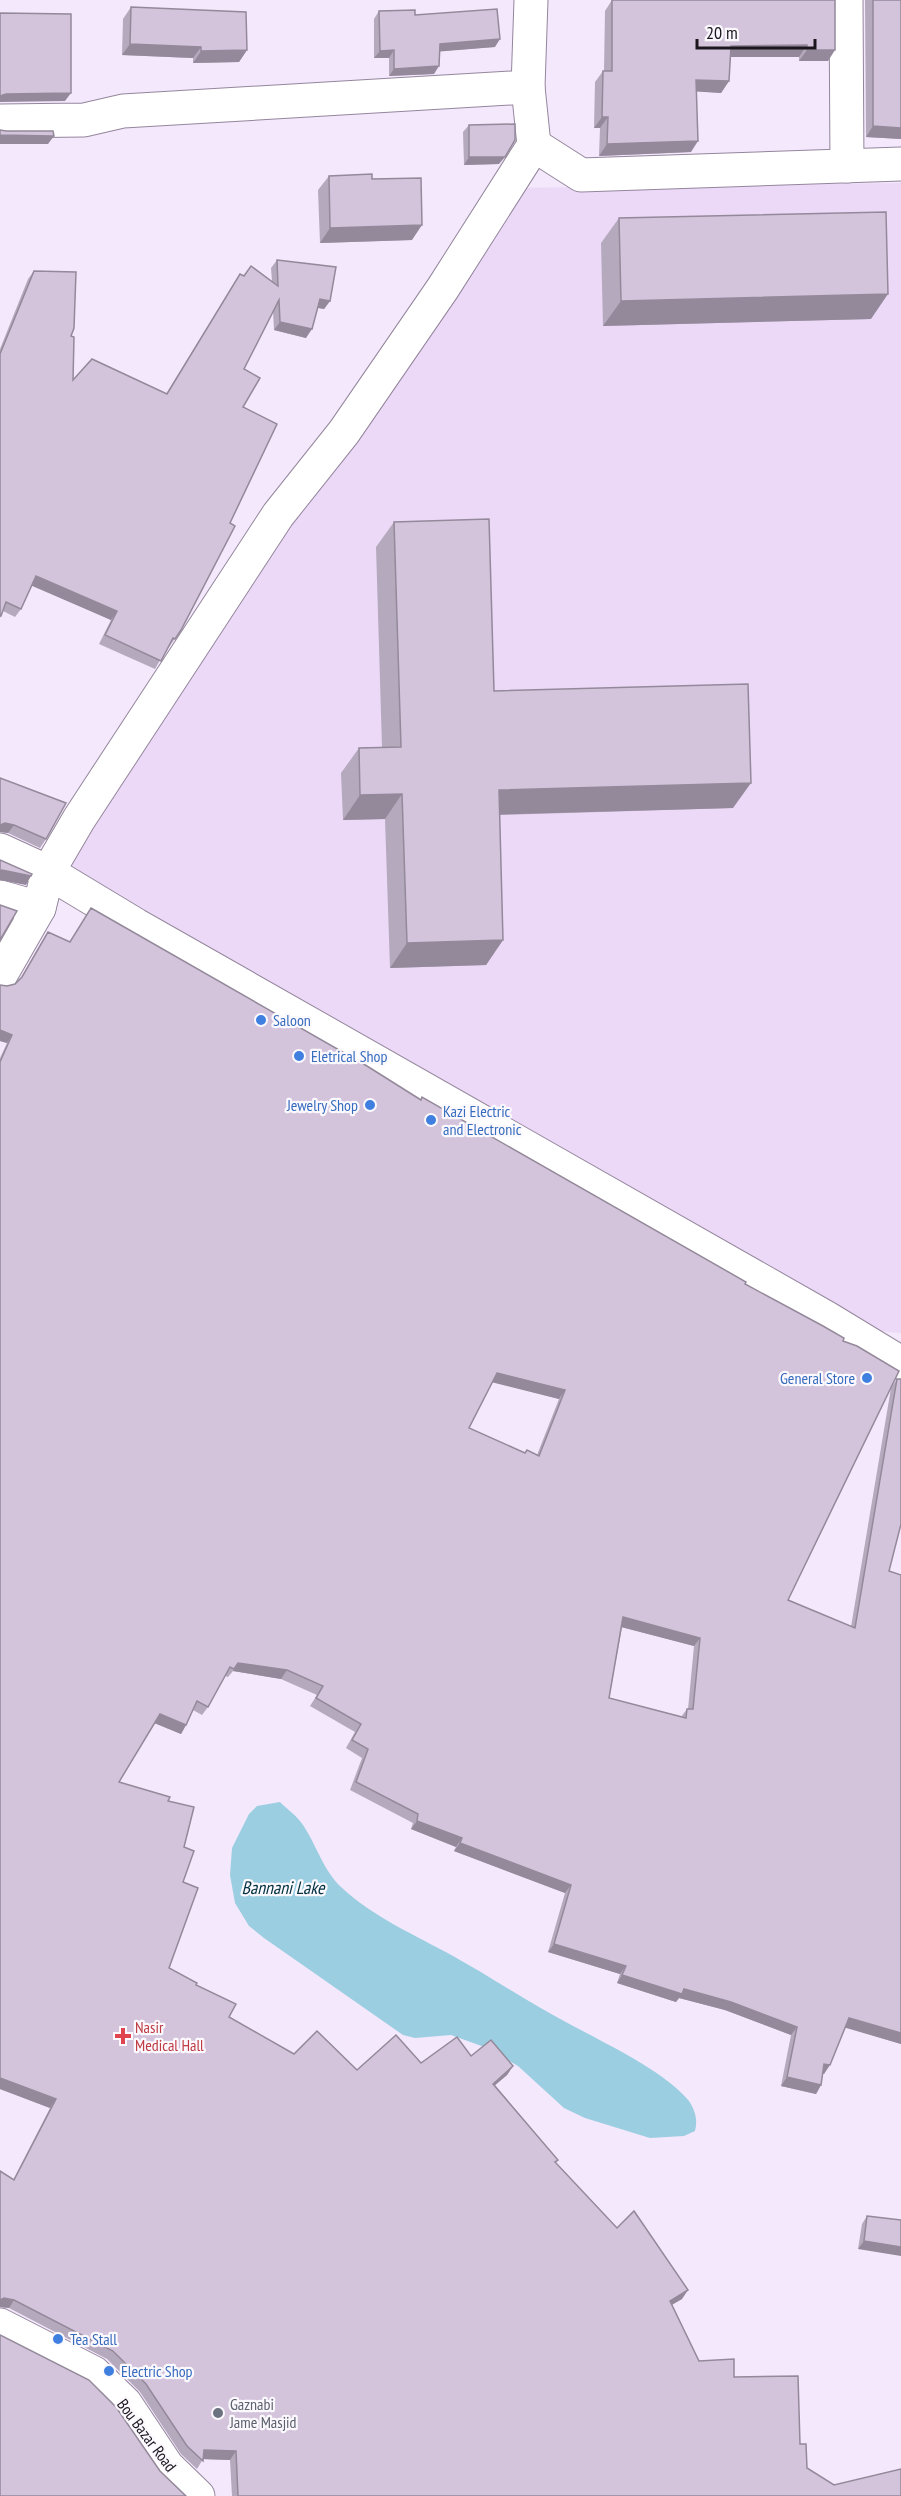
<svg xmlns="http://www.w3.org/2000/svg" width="901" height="2496" font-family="'PT Sans Narrow',sans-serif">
  <rect width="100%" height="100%" fill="#f4e8fc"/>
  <path fill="#ecd9f8" d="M 901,183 L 901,1333 L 865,1330 L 52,855 L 500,188 Z"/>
  <path fill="#9bcee1" d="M 280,1802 C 287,1809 297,1816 303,1825 C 316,1844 323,1870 341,1887 C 373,1917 415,1935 453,1956 C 494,1979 533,2005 575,2027 C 607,2044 667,2073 689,2101 C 695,2110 698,2120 695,2131 L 684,2136 L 650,2138 L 585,2118 L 564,2108 L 518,2066 L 487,2048 L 451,2035 L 415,2038 L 403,2035 L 264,1938 L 249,1926 L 235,1903 L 230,1875 L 232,1848 L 249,1814 L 257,1806 Z"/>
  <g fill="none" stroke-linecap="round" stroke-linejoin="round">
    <g stroke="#94869c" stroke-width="35">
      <g id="street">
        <path d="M 846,0 L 847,166"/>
        <path d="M 0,121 L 84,120 L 123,111 L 528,87"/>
        <path d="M 534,145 L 581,175 L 901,164"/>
        <path d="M 0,850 L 48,872 L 136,925 L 827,1318 L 901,1363"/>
        <path d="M 0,897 L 39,908"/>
        <path d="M 0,976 L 39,908 L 48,872 L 79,819 L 278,515 L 344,432 L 443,288 L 534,145 L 528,87 L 531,0"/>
        <path d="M 0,2325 L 94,2373 L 125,2403 L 167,2466 L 198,2496"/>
      </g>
    </g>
    <use href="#street" stroke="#fff" stroke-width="33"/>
  </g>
  <g fill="#b5a9bd" fill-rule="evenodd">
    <path d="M 612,0 L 835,0 L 828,61 L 799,61 L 799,57 L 730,57 L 729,81 L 721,93 L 696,91 L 691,152 L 599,156 L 600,128 L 594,128 L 595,82 L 603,71 L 604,71 L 605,11 Z"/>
    <path d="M 865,0 L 901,0 L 901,139 L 866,137 Z"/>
    <path d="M 131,7 L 247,50 L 239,62 L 193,63 L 193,58 L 122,55 L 123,19 Z"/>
    <path d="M 379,11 L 495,47 L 440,51 L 434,74 L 389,76 L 389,58 L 374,58 L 374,19 Z"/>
    <path d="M 469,125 L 499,164 L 464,165 L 463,132 Z"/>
    <path d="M 329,176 L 412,240 L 320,243 L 318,190 Z"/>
    <path d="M 619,218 L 871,319 L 603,326 L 601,243 Z"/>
    <path d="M 277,260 L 330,301 L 324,309 L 318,308 L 306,338 L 274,330 L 273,311 L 244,369 L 243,407 L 230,523 L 181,630 L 169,647 L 168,646 L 155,669 L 99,644 L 111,620 L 32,585 L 21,609 L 15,617 L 3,611 L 0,618 L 0,349 L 28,279 L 34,271 L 71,336 L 73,380 L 166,394 L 240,274 L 244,276 L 272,281 L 271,268 Z"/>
    <path d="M 394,522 L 494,691 L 733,808 L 499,815 L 503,940 L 486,965 L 390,968 L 385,819 L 343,820 L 341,773 L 359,748 L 382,747 L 376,547 Z"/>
    <path d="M 0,778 L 46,839 L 40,848 L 8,833 L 0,832 Z"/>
    <path d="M 91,908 L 420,1100 L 745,1284 L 843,1341 L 788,1600 L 851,1627 L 891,1388 L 897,1379 L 889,1571 L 901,2044 L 845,2027 L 824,2074 L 823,2074 L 821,2085 L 816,2094 L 781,2086 L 791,2035 L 725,2010 L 679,1998 L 676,2002 L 617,1983 L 620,1974 L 548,1952 L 565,1893 L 454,1851 L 456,1847 L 411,1829 L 413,1823 L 350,1790 L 362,1758 L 346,1748 L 355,1732 L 310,1706 L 317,1695 L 281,1679 L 233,1671 L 228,1677 L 225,1676 L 208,1707 L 202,1715 L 193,1710 L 186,1725 L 181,1734 L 155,1723 L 119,1782 L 168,1801 L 184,1847 L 183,1882 L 169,1968 L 196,1985 L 229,2017 L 294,2054 L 357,2070 L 421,2063 L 471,2056 L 513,2066 L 507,2075 L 495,2085 L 558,2160 L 556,2163 L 682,2299 L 672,2305 L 699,2361 L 734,2377 L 800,2444 L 807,2468 L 834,2485 L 901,2496 L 232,2496 L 230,2460 L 203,2459 L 197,2469 L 181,2454 L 140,2392 L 107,2359 L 9,2308 L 0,2307 L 0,2171 L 13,2180 L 50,2108 L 0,2089 L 0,1058 L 7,1043 L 0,1041 L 0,985 L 7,986 L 15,984 L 20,980 L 48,932 L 70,942 ZM 493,1382 L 559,1399 L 537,1455 L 527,1450 L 525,1453 L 469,1428 ZM 622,1627 L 694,1646 L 688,1709 L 687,1709 L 681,1717 L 609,1698 Z"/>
    <path d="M 867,2216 L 901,2220 L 858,2249 L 862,2224 Z"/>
  </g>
  <g fill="#94899a">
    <path d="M 500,39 L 495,47 L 434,52 L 440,44 Z"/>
    <path d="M 130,44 L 201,47 L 193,58 L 122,55 Z"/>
    <path d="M 807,45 L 799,57 L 723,57 L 731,46 Z"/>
    <path d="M 247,50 L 239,62 L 193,63 L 201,51 Z"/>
    <path d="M 394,50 L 389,58 L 374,58 L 380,51 Z"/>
    <path d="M 807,50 L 835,50 L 828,61 L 799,61 Z"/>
    <path d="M 439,66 L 434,74 L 389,76 L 394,69 Z"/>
    <path d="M 696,80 L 729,81 L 721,93 L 688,91 Z"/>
    <path d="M 71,93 L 65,101 L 0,102 L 0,96 L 6,94 Z"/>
    <path d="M 602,117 L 608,117 L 600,128 L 594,128 Z"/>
    <path d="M 873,126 L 901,128 L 901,139 L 866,137 Z"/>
    <path d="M 0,135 L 54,136 L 48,144 L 0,144 Z"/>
    <path d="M 698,141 L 691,152 L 599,156 L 607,144 Z"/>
    <path d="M 469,157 L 505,157 L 499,164 L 464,165 Z"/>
    <path d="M 422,225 L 412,240 L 320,243 L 330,228 Z"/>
    <path d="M 888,294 L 871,319 L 603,326 L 621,301 Z"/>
    <path d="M 320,299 L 330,301 L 324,309 L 314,307 Z"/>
    <path d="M 280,322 L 312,329 L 306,338 L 274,330 Z"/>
    <path d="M 36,576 L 117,611 L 111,620 L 30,585 Z"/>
    <path d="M 751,783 L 733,808 L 481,815 L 499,790 Z"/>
    <path d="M 402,794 L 385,819 L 343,820 L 360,795 Z"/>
    <path d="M 5,823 L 14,825 L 8,833 L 0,832 L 0,825 Z"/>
    <path d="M 2,870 L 31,876 L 26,885 L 0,880 L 0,871 Z"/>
    <path d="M 503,940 L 486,965 L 390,968 L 407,943 Z"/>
    <path d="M 0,1030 L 12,1035 L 7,1043 L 0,1041 Z"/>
    <path d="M 497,1373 L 565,1390 L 559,1399 L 491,1382 Z"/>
    <path d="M 623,1617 L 700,1638 L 694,1646 L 617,1626 Z"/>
    <path d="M 238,1663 L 287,1670 L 281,1679 L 233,1671 Z"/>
    <path d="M 160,1714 L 186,1725 L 181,1734 L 154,1723 Z"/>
    <path d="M 417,1821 L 462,1838 L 456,1847 L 411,1829 Z"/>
    <path d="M 460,1843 L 571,1885 L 565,1893 L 454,1851 Z"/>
    <path d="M 554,1944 L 626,1966 L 620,1974 L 548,1952 Z"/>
    <path d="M 622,1975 L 684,1989 L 731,2002 L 797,2027 L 791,2035 L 725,2010 L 679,1998 L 676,2002 L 617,1983 Z"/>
    <path d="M 849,2018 L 901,2033 L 901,2044 L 843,2027 Z"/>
    <path d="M 824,2064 L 830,2065 L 824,2074 L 818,2072 Z"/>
    <path d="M 513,2066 L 507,2075 L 487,2092 L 493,2084 Z"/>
    <path d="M 787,2077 L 821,2085 L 816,2094 L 781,2086 Z"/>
    <path d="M 0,2078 L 56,2099 L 50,2108 L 0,2089 Z"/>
    <path d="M 864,2241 L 901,2247 L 901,2256 L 858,2249 Z"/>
    <path d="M 688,2290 L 682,2299 L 664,2309 L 670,2301 Z"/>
    <path d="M 4,2298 L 14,2300 L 9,2308 L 0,2307 L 0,2300 Z"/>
    <path d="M 204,2450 L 236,2451 L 230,2460 L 201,2459 Z"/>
  </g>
  <g fill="#d3c4dc" stroke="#94899a" stroke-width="1.5" fill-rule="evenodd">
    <path d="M 612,0 L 835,0 L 835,50 L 807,50 L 807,45 L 731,46 L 729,81 L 696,80 L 698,141 L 607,144 L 608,117 L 602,117 L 603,71 L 612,71 Z"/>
    <path d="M 873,0 L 901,0 L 901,128 L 873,126 Z"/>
    <path d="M 131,7 L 246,12 L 247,50 L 201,51 L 201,47 L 130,44 Z"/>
    <path d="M 497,9 L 500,39 L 440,44 L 439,66 L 394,69 L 394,50 L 380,51 L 379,11 L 415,10 L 415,15 Z"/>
    <path d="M 0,13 L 71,14 L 71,93 L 6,94 L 0,96 Z"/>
    <path d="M 515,124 L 515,140 L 505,157 L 469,157 L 469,125 Z"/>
    <path d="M 0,130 L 6,131 L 53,131 L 54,136 L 0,135 Z"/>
    <path d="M 372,174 L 372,179 L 421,178 L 422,225 L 330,228 L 329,176 Z"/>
    <path d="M 886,212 L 888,294 L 621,301 L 619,218 Z"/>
    <path d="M 277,260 L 336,267 L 330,301 L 320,299 L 312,329 L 280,322 L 279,300 L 244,369 L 260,378 L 243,407 L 277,424 L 230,523 L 235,526 L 181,630 L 175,639 L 173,638 L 161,661 L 105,635 L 117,611 L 36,576 L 21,609 L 6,602 L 1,616 L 0,616 L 0,354 L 34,271 L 76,272 L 74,328 L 71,336 L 74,337 L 73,380 L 92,359 L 167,394 L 240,274 L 244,276 L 251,266 L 278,286 Z"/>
    <path d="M 489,519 L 494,691 L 748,684 L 751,783 L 499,790 L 503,940 L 407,943 L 402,794 L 360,795 L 359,748 L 401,747 L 394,522 Z"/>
    <path d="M 0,778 L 66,803 L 46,839 L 14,825 L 5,823 L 0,825 Z"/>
    <path d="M 0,860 L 32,874 L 31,876 L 2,870 L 0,871 Z"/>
    <path d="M 0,905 L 17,911 L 0,940 Z"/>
    <path d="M 91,908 L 367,1066 L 421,1100 L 422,1097 L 746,1282 L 745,1284 L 823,1326 L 844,1338 L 843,1341 L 857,1346 L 899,1371 L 788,1600 L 855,1628 L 897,1379 L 901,1379 L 901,1524 L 889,1571 L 901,1575 L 901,2033 L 849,2018 L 830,2065 L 824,2064 L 821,2085 L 787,2077 L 797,2027 L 731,2002 L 684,1989 L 682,1994 L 622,1975 L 626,1966 L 554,1944 L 571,1885 L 460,1843 L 462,1838 L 417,1821 L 418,1814 L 356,1782 L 368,1749 L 352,1740 L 361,1724 L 316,1698 L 323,1686 L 287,1670 L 238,1663 L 234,1669 L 230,1667 L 208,1707 L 197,1701 L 186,1725 L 160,1714 L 119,1782 L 170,1797 L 168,1801 L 194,1807 L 184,1847 L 194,1851 L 183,1882 L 198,1888 L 169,1968 L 197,1983 L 196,1985 L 236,2004 L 229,2017 L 294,2054 L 317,2031 L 357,2070 L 396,2035 L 421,2063 L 457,2037 L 471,2056 L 491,2040 L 513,2066 L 493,2084 L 558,2160 L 555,2162 L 617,2228 L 634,2211 L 688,2290 L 670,2301 L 699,2361 L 734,2359 L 734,2377 L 798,2376 L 800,2444 L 806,2444 L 807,2468 L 834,2485 L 901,2469 L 901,2496 L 238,2496 L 236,2451 L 204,2450 L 203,2461 L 187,2446 L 146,2384 L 113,2351 L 14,2300 L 4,2298 L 0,2300 L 0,2171 L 14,2180 L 56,2099 L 0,2078 L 0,1062 L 12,1035 L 0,1030 L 0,985 L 7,986 L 15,984 L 22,977 L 48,932 L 70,942 ZM 497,1373 L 565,1390 L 539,1456 L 527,1450 L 525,1453 L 469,1428 ZM 623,1617 L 700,1638 L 693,1709 L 687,1709 L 686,1718 L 609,1698 Z"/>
    <path d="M 867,2216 L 901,2220 L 901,2247 L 864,2241 Z"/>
    <path d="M 0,2335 L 89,2380 L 116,2407 L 160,2471 L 186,2496 L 0,2496 Z"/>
  </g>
  <g fill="#3f7fe0" stroke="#fcf9fe" stroke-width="2">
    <circle cx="261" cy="1020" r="6"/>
    <circle cx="299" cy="1056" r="6"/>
    <circle cx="370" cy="1105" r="6"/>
    <circle cx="431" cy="1120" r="6"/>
    <circle cx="867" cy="1378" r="6"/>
    <circle cx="58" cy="2339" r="6"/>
    <circle cx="109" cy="2371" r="6"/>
  </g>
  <path fill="#e0444e" stroke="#fcf9fe" stroke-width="2" d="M120 2027h6v6h6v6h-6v6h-6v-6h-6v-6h6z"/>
  <circle fill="#6b7280" stroke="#fcf9fe" stroke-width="2" cx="218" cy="2413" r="6"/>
  <g text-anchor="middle" stroke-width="4.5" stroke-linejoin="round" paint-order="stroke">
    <g font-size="16" fill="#366cbe" stroke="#fcf9fe" text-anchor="start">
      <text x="273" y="1026">Saloon</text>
      <text x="311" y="1062">Eletrical Shop</text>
      <text x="358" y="1111" text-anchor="end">Jewelry Shop</text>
      <text x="443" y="1117">Kazi Electric<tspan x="443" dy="18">and Electronic</tspan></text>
      <text x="855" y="1384" text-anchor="end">General Store</text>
      <text x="70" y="2345">Tea Stall</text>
      <text x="121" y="2377">Electric Shop</text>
    </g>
    <g font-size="16" fill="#be3a42" stroke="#fcf9fe" text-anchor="start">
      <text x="135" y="2033">Nasir<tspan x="135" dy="18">Medical Hall</tspan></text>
    </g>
    <g font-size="16" fill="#5b616d" stroke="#fcf9fe" text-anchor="start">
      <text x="230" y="2410">Gaznabi<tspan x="230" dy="18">Jame Masjid</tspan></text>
    </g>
    <g font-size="16" fill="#1c171f" stroke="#fcf9fe">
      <text transform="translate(147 2435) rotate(53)" y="6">Bou Bazar Road</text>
    </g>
    <g font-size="18" font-style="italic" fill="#033240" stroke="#fcf9fe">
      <text x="283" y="1894">Bannani Lake</text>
    </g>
  </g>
  <path d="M697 39v9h118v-9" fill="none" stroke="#1c171f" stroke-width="3"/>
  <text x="706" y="39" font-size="18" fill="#1c171f" stroke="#fcf9fe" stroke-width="4.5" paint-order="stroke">20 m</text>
</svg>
